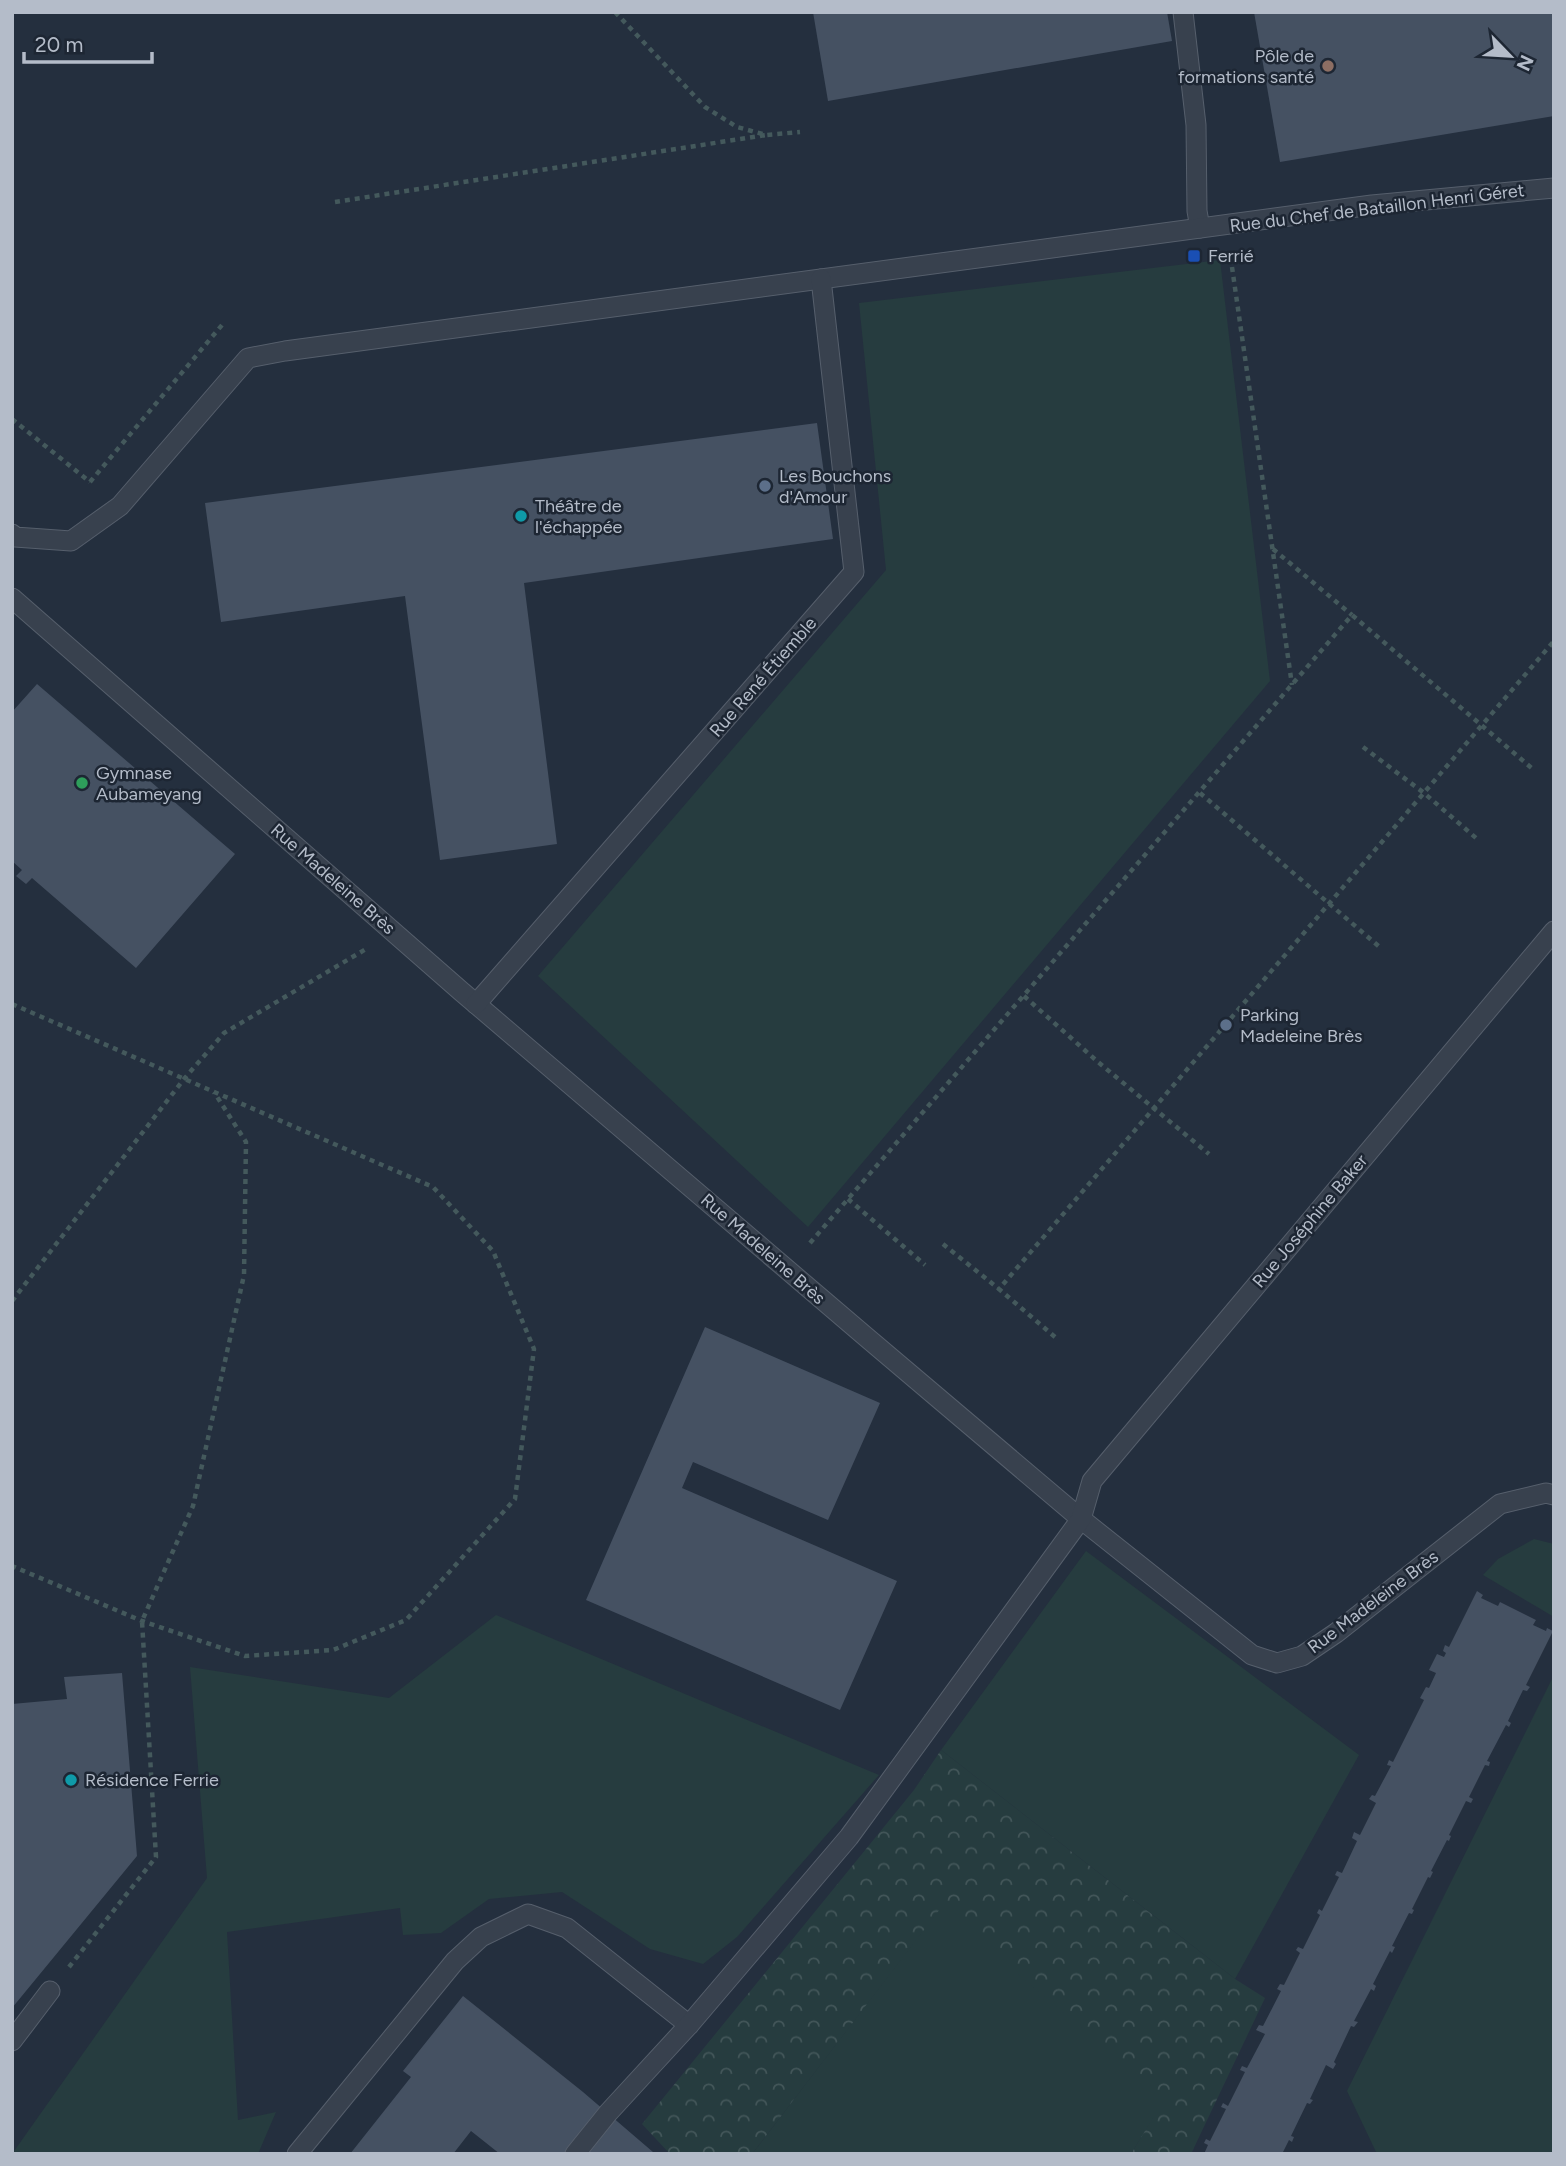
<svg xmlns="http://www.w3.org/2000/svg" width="1566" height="2166" font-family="Figtree,sans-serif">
  <defs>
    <pattern id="forest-crowns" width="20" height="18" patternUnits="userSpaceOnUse" patternTransform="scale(1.75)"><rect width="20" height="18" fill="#263c3f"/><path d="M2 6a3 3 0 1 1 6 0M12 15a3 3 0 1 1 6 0" fill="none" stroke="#435659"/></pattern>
  </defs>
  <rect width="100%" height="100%" fill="#242f3e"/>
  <g fill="#263c3f">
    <path d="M 1220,260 L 1270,681 L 808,1227 L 538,976 L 886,570 L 859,303 Z"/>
    <path d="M 1534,1539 L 1554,1544 L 1554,1617 L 1483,1575 L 1498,1559 Z"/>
    <path d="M 1086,1551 L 1359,1755 L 1235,1979 L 941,1750 Z"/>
    <path d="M 496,1615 L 879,1775 L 737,1937 L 703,1964 L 650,1949 L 562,1892 L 489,1899 L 441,1933 L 403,1935 L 400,1908 L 227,1932 L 238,2120 L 276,2112 L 258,2154 L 12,2154 L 207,1878 L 190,1667 L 389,1698 Z"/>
    <path d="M 1554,1675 L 1554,2154 L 1377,2154 L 1347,2091 Z"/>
    <path d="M 940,1908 L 1166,2098 L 1131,2154 L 752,2154 Z"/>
  </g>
  <path fill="url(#forest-crowns)" d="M 941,1750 L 1235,1979 L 1265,1998 L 1191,2154 L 1131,2154 L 1165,2098 L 940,1909 L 752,2154 L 670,2154 L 642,2124 L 914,1790 Z"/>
  <g fill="#455162">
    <path d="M 813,12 L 1167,12 L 1172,41 L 828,101 Z"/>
    <path d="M 1254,12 L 1554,12 L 1554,116 L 1280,162 Z"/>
    <path d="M 817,423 L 833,539 L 524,583 L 557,844 L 440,860 L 405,596 L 221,622 L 205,503 Z"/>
    <path d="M 37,684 L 235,854 L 136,968 L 32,878 L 26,884 L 16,876 L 22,870 L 12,861 L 12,712 Z"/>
    <path d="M 705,1327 L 880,1403 L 828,1520 L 693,1462 L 682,1488 L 897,1581 L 840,1710 L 586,1600 Z"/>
    <path d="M 1477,1591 L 1483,1595 L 1481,1598 L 1498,1606 L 1500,1602 L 1536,1620 L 1533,1625 L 1546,1631 L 1547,1628 L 1553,1631 L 1526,1685 L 1530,1687 L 1527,1691 L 1523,1690 L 1508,1721 L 1511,1723 L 1509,1727 L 1506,1725 L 1487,1761 L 1490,1762 L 1489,1766 L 1485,1765 L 1469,1797 L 1473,1799 L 1471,1803 L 1466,1801 L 1449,1835 L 1451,1836 L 1449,1841 L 1447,1840 L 1431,1871 L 1433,1872 L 1430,1878 L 1428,1877 L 1412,1909 L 1414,1910 L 1412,1914 L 1409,1913 L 1392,1946 L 1395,1947 L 1392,1953 L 1390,1951 L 1373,1984 L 1376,1986 L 1374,1991 L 1371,1989 L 1354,2021 L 1358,2022 L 1354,2027 L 1351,2026 L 1334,2062 L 1336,2064 L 1333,2069 L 1326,2065 L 1310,2099 L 1313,2100 L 1310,2104 L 1307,2103 L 1291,2136 L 1294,2137 L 1292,2142 L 1289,2140 L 1282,2154 L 1204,2154 L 1208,2145 L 1204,2143 L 1206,2139 L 1210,2141 L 1226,2109 L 1221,2107 L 1223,2103 L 1228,2106 L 1245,2072 L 1240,2070 L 1242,2066 L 1247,2068 L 1265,2034 L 1256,2030 L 1259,2025 L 1263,2026 L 1281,1991 L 1277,1989 L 1280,1984 L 1284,1985 L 1300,1953 L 1296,1950 L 1298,1947 L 1303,1949 L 1320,1915 L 1317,1913 L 1319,1909 L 1322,1911 L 1339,1877 L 1335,1875 L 1337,1871 L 1342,1873 L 1357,1841 L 1352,1838 L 1354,1832 L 1360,1835 L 1376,1803 L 1369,1799 L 1372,1795 L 1375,1796 L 1391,1766 L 1387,1765 L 1389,1760 L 1393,1762 L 1424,1700 L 1420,1698 L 1426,1687 L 1429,1688 L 1436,1673 L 1429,1670 L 1437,1654 L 1444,1657 L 1446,1653 L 1443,1651 L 1445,1645 L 1449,1647 Z"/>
    <path d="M 122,1673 L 137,1856 L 12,2008 L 12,1704 L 67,1699 L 64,1677 Z"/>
    <path d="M 463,1996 L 583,2092 L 653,2152 L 653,2154 L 500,2154 L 471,2131 L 453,2154 L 350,2154 L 411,2077 L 403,2071 Z"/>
  </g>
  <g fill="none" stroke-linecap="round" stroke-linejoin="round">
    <g stroke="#565f6c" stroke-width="21">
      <g id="lane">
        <path d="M 1183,12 L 1196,125 L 1197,211 L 1200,228"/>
        <path d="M 12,534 L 15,537 L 71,541 L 120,506 L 248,358 L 285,351 L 1372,205 L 1554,188"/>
        <path d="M 12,598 L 462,992 L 865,1336 L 1081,1519 L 1252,1655 L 1277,1663 L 1302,1656 L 1336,1633 L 1500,1504 L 1546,1493 L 1554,1495"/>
        <path d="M 476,1004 L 854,572 L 821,279"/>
        <path d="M 12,2041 L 50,1991"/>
        <path d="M 297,2154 L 455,1961 L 481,1937 L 528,1914 L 567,1928 L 689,2025"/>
        <path d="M 575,2154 L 608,2113 L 689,2025 L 849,1837 L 1081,1519 L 1092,1481 L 1554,931"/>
      </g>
    </g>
    <g stroke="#44595c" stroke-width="4.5" stroke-dasharray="5 5" stroke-linecap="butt">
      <path d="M 615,12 L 705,107 L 737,127 L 766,135 L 800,132"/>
      <path d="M 335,202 L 766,135"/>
      <path d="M 1232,267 L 1292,685"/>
      <path d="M 12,419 L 90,482"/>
      <path d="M 90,482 L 222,325"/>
      <path d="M 1273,549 L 1352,615"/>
      <path d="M 1363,747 L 1424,793 L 1476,838"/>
      <path d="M 1200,793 L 1382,949"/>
      <path d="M 1024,996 L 1098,1062 L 1209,1154"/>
      <path d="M 12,1004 L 433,1187 L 493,1251 L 534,1349 L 515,1499 L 406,1620 L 333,1650 L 245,1656 L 142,1621 L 12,1566"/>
      <path d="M 848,1199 L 925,1265"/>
      <path d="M 810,1243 L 1352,615 L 1534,770"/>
      <path d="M 943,1244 L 999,1289"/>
      <path d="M 12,1301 L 184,1079 L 224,1033 L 366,949"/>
      <path d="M 1055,1337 L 999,1289 L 1554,641"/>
      <path d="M 69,1967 L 156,1857 L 142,1621 L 193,1506 L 244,1275 L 246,1142 L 214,1092"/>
    </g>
    <use href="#lane" stroke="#38414e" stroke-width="19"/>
  </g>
  <circle fill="#8d6e63" stroke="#1d2633" stroke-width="2.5" cx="1328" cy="66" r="7"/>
  <rect fill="#1a4fb4" stroke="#1d2633" stroke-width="2.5" x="1187" y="249" width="14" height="14" rx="3.5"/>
  <g fill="#5c6f8a" stroke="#1d2633" stroke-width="2.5">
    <circle cx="765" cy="486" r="7"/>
    <circle cx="1226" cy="1025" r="7"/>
  </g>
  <g fill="#0f9aa8" stroke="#1d2633" stroke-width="2.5">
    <circle cx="521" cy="516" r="7"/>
    <circle cx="71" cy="1780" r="7"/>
  </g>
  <circle fill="#2e9e5b" stroke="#1d2633" stroke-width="2.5" cx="82" cy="783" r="7"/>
  <g text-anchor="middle" stroke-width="5" stroke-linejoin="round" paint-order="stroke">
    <g font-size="18" fill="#b4bcc9" stroke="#1d2633" text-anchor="start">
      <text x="1314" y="62" text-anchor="end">Pôle de<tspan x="1314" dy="21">formations santé</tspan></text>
      <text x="1208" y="262">Ferrié</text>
      <text x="779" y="482">Les Bouchons<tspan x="779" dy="21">d'Amour</tspan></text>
      <text x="535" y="512">Théâtre de<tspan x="535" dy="21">l'échappée</tspan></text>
      <text x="96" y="779">Gymnase<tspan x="96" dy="21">Aubameyang</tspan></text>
      <text x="1240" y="1021">Parking<tspan x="1240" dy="21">Madeleine Brès</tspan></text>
      <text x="85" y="1786">Résidence Ferrie</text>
    </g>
    <g font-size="18" fill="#b4bcc9" stroke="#1d2633">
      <text transform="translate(1377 208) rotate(-7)" y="6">Rue du Chef de Bataillon Henri Géret</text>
      <text transform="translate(763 677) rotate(-49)" y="6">Rue René Étiemble</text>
      <text transform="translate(333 879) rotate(41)" y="6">Rue Madeleine Brès</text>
      <text transform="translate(1310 1221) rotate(-50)" y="6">Rue Joséphine Baker</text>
      <text transform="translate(763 1249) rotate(41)" y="6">Rue Madeleine Brès</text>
      <text transform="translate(1373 1602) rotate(-37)" y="6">Rue Madeleine Brès</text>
    </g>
  </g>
  <rect width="1566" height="2166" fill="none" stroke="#b4bcc9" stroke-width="28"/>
  <g transform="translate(1510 56) rotate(115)" stroke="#1d2633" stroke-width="5" paint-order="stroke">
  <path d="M0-5L12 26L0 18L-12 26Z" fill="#b4bcc9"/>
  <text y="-10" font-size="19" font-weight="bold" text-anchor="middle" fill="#b4bcc9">N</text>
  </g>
  <path d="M24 52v10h128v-10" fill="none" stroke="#b4bcc9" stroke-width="3.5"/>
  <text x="35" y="52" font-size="21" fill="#b4bcc9" stroke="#1d2633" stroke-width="5" paint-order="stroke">20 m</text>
</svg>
